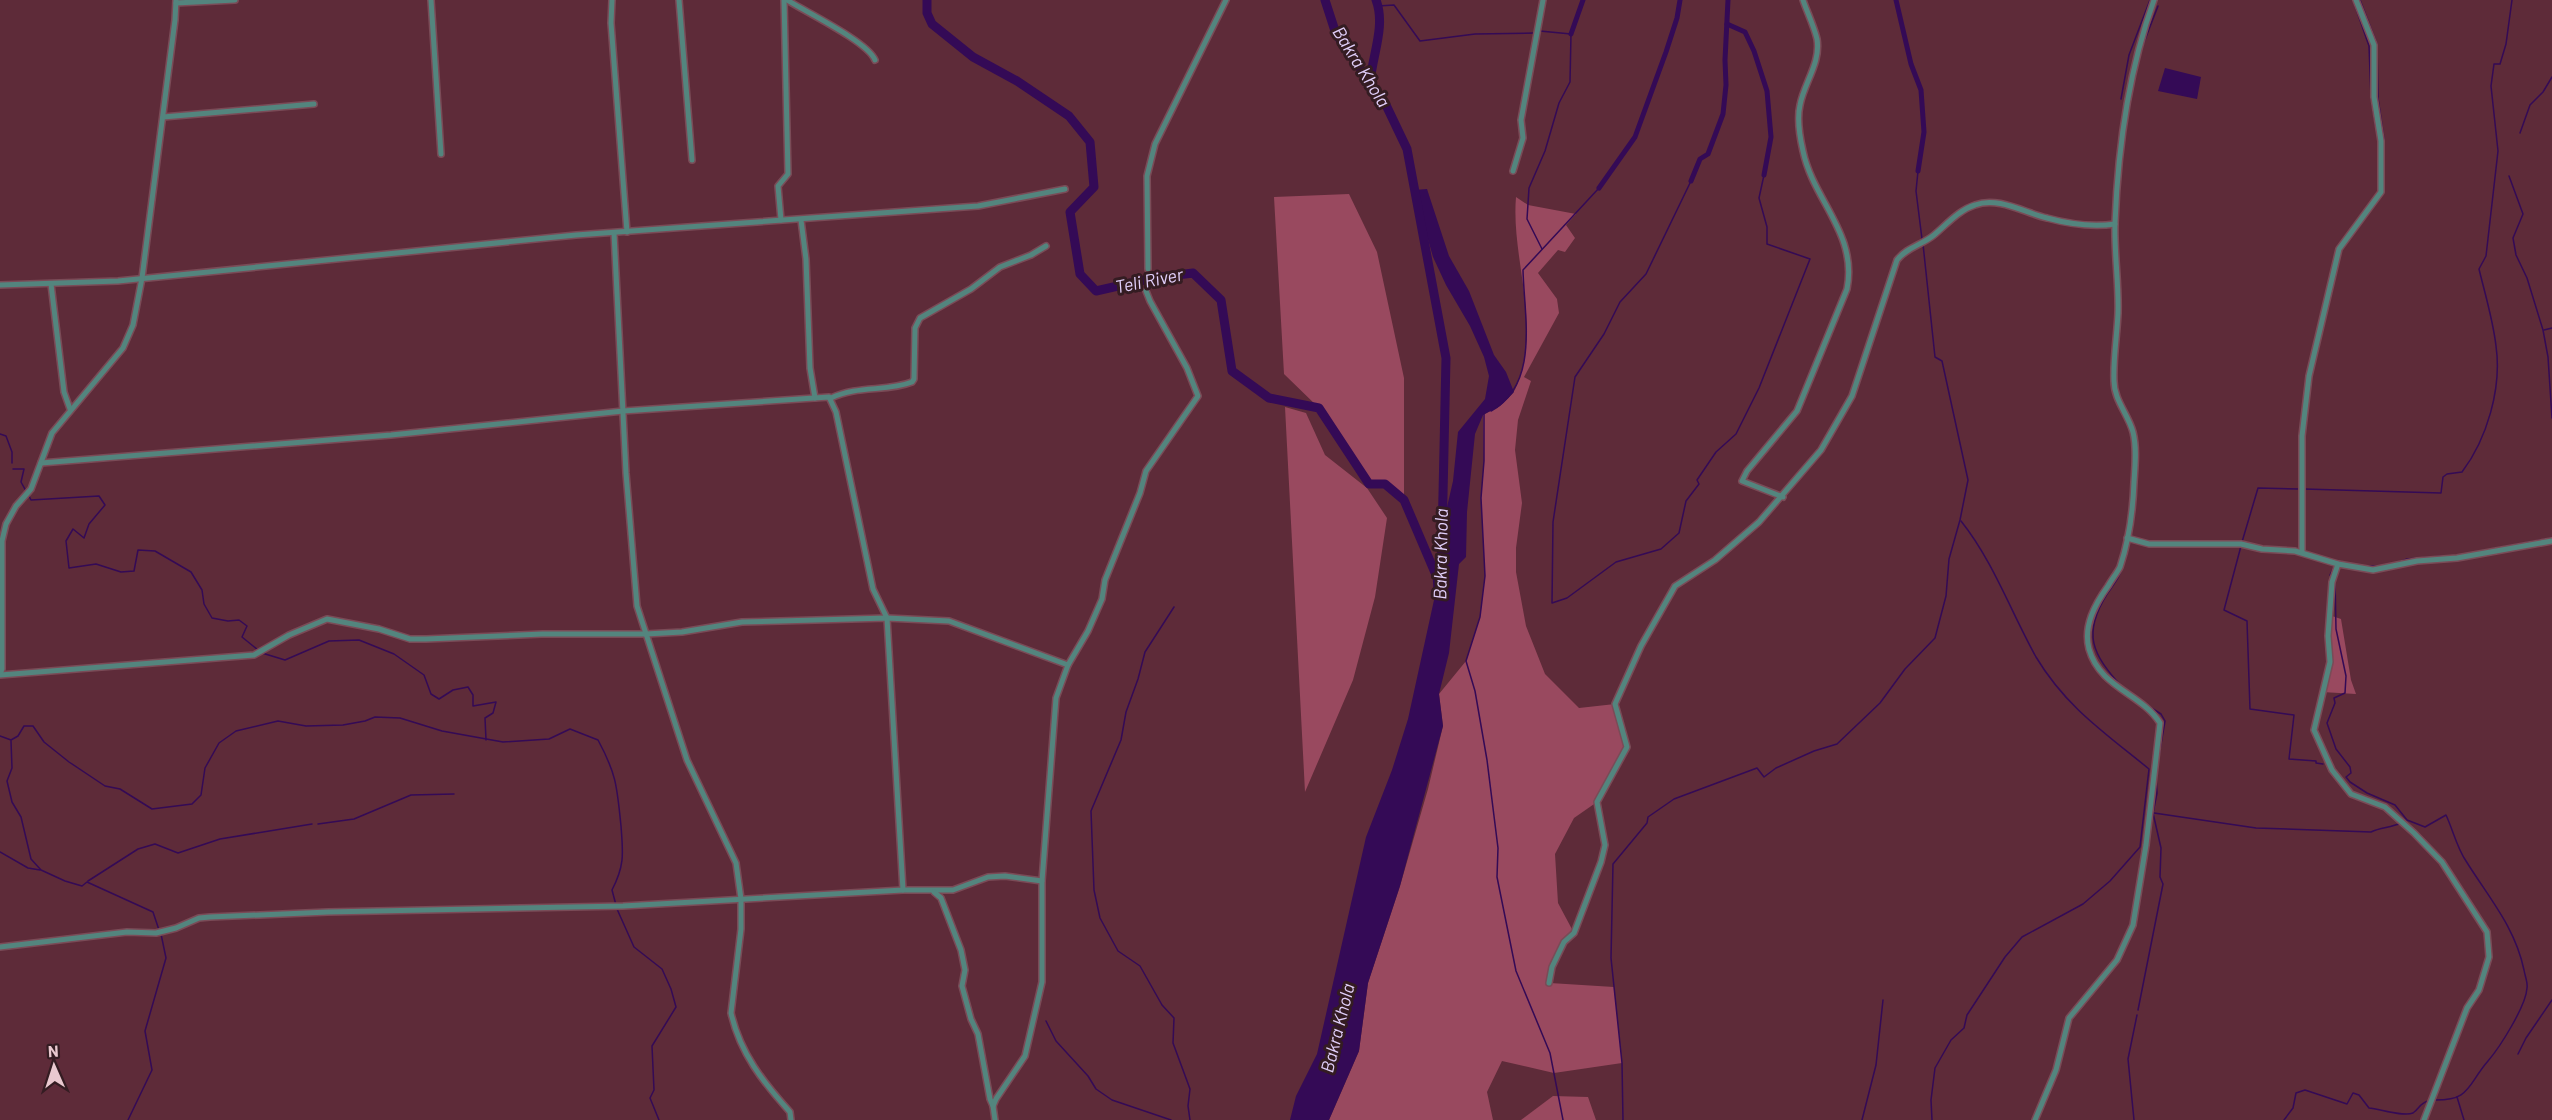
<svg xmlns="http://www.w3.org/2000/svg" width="2552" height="1120" font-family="Barlow,sans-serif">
  <rect width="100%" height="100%" fill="#5e2b39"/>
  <g fill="#99495f">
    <path d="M 1349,194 L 1377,252 L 1404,378 L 1404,500 L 1385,484 L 1369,484 L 1319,408 L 1284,374 L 1274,197 Z"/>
    <path d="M 1516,197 L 1528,205 L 1576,214 L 1566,225 L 1575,238 L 1565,252 L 1558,250 L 1538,273 L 1557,299 L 1559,313 L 1524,377 L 1531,381 L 1518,420 L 1515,450 L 1522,503 L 1516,548 L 1516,572 L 1526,626 L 1545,674 L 1579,708 L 1615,704 L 1627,747 L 1597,802 L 1574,818 L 1555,854 L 1558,903 L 1574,933 C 1560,947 1552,964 1550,983 L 1614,987 L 1622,1063 L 1554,1073 L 1502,1061 L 1487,1092 L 1493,1120 L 1329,1120 L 1359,1051 L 1368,983 L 1400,886 L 1428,789 L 1443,726 L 1439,694 L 1466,661 L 1480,617 L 1485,576 L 1481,498 L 1484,461 L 1483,415 C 1494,409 1505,403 1513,393 C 1516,389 1518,382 1520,376 C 1539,318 1511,255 1516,197 Z"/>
    <path d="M 1285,407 L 1306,413 L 1325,455 L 1367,488 L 1387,518 L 1375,597 L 1353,680 L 1305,792 Z"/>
    <path d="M 2329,615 L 2341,619 L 2351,680 L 2356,694 L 2322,692 L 2330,662 Z"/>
    <path d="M 1553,1096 L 1588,1097 L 1596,1120 L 1521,1120 Z"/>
  </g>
  <g fill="#340a56">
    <path d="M 2165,68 L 2201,77 L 2197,99 L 2158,91 Z"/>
    <path d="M 1427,189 L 1449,256 L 1469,291 L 1494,355 L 1506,372 L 1514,392 L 1500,406 L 1483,415 L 1475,434 L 1467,512 L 1466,557 L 1459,564 L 1449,653 L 1439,694 L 1443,726 L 1400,886 L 1368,983 L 1359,1051 L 1329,1120 L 1290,1120 L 1296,1096 L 1317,1054 L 1366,837 L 1392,770 L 1408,719 L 1434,600 L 1432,565 L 1441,573 L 1442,529 L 1453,481 L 1458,432 L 1485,399 L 1489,376 L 1484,357 L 1470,326 L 1446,285 L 1433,257 L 1414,190 Z"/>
  </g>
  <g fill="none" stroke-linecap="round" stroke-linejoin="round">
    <g stroke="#340a56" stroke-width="1.5">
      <path d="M 2353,0 L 2369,46 L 2371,97 L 2376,128"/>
      <path d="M 2360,0 L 2377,44 L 2378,98 L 2384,139"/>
      <path d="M 1378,6 L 1394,5 L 1420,41 L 1475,34 L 1535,33"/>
      <path d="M 1540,31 L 1571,34 L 1570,82 L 1559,103 L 1545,151 L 1529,188 L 1527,219 L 1542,249"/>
      <path d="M 2141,50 L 2158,6"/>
      <path d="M 2121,99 L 2129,55 L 2150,0"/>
      <path d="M 2520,133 L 2530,105 L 2543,92 L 2552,77"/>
      <path d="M 1918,171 L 1916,191 L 1922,239"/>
      <path d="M 2509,176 L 2523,214 L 2513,238 L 2516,255 L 2527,278 L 2543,330 L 2548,357 L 2552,418"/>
      <path d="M 1691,181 L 1646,274 L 1620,302 L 1604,334 L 1575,377 L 1553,522 L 1552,603 L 1567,598 L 1616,562 L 1661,549 L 1679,533 L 1686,501 L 1699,484 L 1697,480 L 1716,452 L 1736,434 L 1759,388 L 1810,259 L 1767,244 L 1767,227 L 1759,198 L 1764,175"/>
      <path d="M 2544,330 L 2552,328"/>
      <path d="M 1491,411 C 1540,384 1524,316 1523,270 L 1599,188"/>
      <path d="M 1484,414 L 1484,461 L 1481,498 L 1485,576 L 1480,617 L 1466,661 L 1475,691 L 1487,760 L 1498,848 L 1497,877 L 1516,971 L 1550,1053 L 1563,1120"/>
      <path d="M 0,434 L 6,436 L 12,452 L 12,463"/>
      <path d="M 13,469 L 24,469 L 21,482 L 26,491"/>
      <path d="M 2304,489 L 2441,493 L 2443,477 L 2447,474 L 2462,472 C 2487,439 2502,388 2496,346 C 2493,320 2485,294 2479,269 L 2486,256 L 2498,151 L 2491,86 L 2494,64 L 2500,64 L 2506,44 L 2512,0"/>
      <path d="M 29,496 L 31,500 L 99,496 L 105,505 L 89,524 L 84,538 L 73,529 L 66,541 L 69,568 L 96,564 L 121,572 L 134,571 L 138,550 L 155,551 L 191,572 L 202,590 L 204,604 L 212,618 L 228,621 L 239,620 L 247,626 L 242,637 L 258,650"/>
      <path d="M 2242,542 L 2258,488 L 2299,489"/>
      <path d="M 2241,546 L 2224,610 L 2247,621 L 2250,709 L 2294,715 L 2289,759 L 2316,761 L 2316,763 L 2323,764"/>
      <path d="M 2476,552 L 2552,538"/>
      <path d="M 2337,561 L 2362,566"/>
      <path d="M 2399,562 L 2407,559 L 2444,556"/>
      <path d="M 2367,566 L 2380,566"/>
      <path d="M 2332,576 L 2330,575 L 2335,565"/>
      <path d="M 2335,580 L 2336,629 L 2346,676 L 2345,693 L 2334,698 L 2335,703 L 2327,723 L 2336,749 L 2350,767 L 2351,773 L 2346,777 L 2350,782 L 2367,793 L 2395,805 L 2407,820 L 2425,827 L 2446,815 C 2453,830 2457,848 2466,861 C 2489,898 2515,927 2524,970 C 2525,976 2528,983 2527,988 C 2526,1006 2500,1047 2488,1061 C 2467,1085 2471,1101 2433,1100"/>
      <path d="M 1174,607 L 1145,652 L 1138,679 L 1126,712 L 1121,740 L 1091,811 L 1094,890 L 1100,918 L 1118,951 L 1140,966 L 1162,1005 L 1174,1018 L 1173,1043 L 1190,1089 L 1188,1106 L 1190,1120"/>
      <path d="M 262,653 L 285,660 L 329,641 L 359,640 L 394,654 L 424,675 L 431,694 L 439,699 L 453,690 L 468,687 L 473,695 L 473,706 L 496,702 L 493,713 L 485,718 L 486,740"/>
      <path d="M 2122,687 C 2092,654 2082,634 2107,594 C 2114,584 2120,577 2123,565"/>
      <path d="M 2145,704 L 2161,714 L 2165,721 L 2158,761"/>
      <path d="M 0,736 L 11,740 L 18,736 L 24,726 L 33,726 L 44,742 L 69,762 L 105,786 L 120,789 L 152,809 L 192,804 L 201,795 L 205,768 L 219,743 L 236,731 L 278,721 L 306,726 L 343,725 L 365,721 L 375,717 L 400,718 L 442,731 L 503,742 L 549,739 L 570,729 L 598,740 C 617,775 617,788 621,826 C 623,853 625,865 612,890 L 616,905"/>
      <path d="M 11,741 L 12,768 L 7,781 L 12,802 L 21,817 L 31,859 L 41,870 L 65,881 L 82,886 L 87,882 L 153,912 L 159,930"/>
      <path d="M 2154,813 L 2256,828 L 2371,832 C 2381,827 2390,828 2401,823"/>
      <path d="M 318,824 L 354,819 L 411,795 L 454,794"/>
      <path d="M 0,852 L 28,868 L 40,870"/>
      <path d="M 88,881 L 138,849 L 155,844 L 178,853 L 220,839 L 312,824"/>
      <path d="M 617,909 L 634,947 L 662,969 L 671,989 L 676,1007 L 652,1046 L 654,1090 L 650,1098 L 659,1120"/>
      <path d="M 2138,1010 L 2163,884 L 2160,877 L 2161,848 L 2153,813 L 2157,793 L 2156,777"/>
      <path d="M 1046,1021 L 1056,1041 L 1088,1076 L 1096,1089 L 1112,1100 L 1171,1120"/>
      <path d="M 2518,1054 L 2526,1038 L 2552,1000"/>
      <path d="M 2457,1097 L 2464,1120"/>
      <path d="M 128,1120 L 152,1070 L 145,1031 L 166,958 L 161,934"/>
      <path d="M 1623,1120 L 1622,1063 L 1611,958 L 1613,864 L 1647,823 L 1648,817 L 1674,799 L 1757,768 L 1764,777 L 1776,768 L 1814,751 L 1837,744 L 1880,703 L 1905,669 L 1935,638 L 1946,596 L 1949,559 L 1960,520 L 1968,480 L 1942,361 L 1935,357 L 1923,244"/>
      <path d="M 1862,1120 L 1876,1065 L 1883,1000"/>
      <path d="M 1932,1120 L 1931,1100 L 1935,1068 L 1951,1040 L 1964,1028 L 1967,1015 L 2005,957 L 2022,937 L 2083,904 L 2110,881 L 2140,847 L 2149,769 C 2105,733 2066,707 2036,657 C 2011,612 1993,561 1961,521"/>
      <path d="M 2134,1120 L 2128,1059 L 2137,1015"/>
      <path d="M 2284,1120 L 2293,1108 L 2296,1093 L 2305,1090 L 2347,1104 L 2353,1093 L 2359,1095 L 2369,1108 C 2380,1109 2403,1117 2413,1113 C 2419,1109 2420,1103 2428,1101"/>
    </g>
    <g stroke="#340a56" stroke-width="5">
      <path d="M 1896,0 L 1911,64 L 1921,90 L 1924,132 L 1918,171"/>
      <path d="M 1727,24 L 1745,32 L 1754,51 L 1767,91 L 1771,137 L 1764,175"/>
      <path d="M 1571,34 L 1583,0"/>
      <path d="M 1691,181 L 1700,159 L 1708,154 L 1723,114 L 1726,85 L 1725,60 L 1728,0"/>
      <path d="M 1599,188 L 1635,137 L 1666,52 L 1677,18 L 1680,0"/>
    </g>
    <g stroke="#340a56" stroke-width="9">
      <path d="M 927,0 L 927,13 L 932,24 L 973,57 L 1017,81 L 1069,116 L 1090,142 L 1094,187 L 1070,212 L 1080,274 L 1096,291 L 1153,278 L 1193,273 L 1221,300 L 1232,371 L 1269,398 L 1319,408 L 1369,484 L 1385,484 L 1404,500 L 1436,575"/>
      <path d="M 1325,0 L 1336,34 L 1386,105 L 1407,149 L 1446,358 L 1441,586"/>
      <path d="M 1370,83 C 1372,56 1386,26 1376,0"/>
    </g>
    <g stroke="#7a4b57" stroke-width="8">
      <g id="street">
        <path d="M 431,0 L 441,154"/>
        <path d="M 612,0 L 611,23 L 627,232"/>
        <path d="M 679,0 L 692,160"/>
        <path d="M 787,0 C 806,12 868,42 875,60"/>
        <path d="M 176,3 L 235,0"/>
        <path d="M 163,117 L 314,104"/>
        <path d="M 1513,171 L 1523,138 L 1521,120 L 1543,0"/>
        <path d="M 781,220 L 778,186 L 788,174 L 784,0"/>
        <path d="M 801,220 L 806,259 L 810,368 L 815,398"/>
        <path d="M 614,233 L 626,473 L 637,606 L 687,760 L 736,863 L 741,899 L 741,929 L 731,1013 C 740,1053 763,1082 790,1112 L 791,1120"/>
        <path d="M 1148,269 L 1147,176 L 1155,144 L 1226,0"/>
        <path d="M 51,284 L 64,392 L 70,409"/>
        <path d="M 0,285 L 118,281 L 576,235 L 978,206 L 1065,189"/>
        <path d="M 831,398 C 858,385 887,392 912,382 L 914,379 L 915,328 L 920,318 L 971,289 L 1000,267 L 1031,255 L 1046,246"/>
        <path d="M 1783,497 L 1742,481 L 1747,471 L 1797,411 L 1847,289 C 1858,234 1813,200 1803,151 C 1800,138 1797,118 1800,105 C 1804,83 1821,63 1817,39 C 1814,26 1807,12 1803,0"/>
        <path d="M 2127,538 L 2149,544 L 2241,544 L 2262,549 L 2295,551 L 2338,564 L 2373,570 L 2417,561 L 2457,558 L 2552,541"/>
        <path d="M 2302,552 L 2302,436 L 2309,376 L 2339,249 L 2381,192 L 2381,141 L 2374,97 L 2374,45 L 2356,0"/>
        <path d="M 2338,564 L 2332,582 L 2328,636 L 2330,662 L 2314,730 L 2332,770 L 2351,794 L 2385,807 L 2414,833 L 2442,862 L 2487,932 L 2489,957 L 2479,990 L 2467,1008 L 2424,1120"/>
        <path d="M 0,674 L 2,669 L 2,541 L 6,524 L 16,506 L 31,489 L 52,433 L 123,348 L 133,325 L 142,278 L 175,20 L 176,0"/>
        <path d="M 0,675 L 254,655 L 289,635 L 327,619 L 379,629 L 410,639 L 426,639 L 542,634 L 646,634 L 682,632 L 742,622 L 887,618 L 949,621 L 1068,665"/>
        <path d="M 903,890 L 953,890 L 988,877 L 1005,876 L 1042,881"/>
        <path d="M 934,892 L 941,898 L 961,950 L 965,970 L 962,986 L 971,1019 L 978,1034 L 990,1099 L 993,1106"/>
        <path d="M 0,947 L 127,932 L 156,933 L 176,928 L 199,918 L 210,917 L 328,912 L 623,906 L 903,890 L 887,618 L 873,589 L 836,412 L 829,397 L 623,411 L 391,435 L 41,463"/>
        <path d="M 1549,983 L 1552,967 L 1564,942 L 1574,933 L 1601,862 L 1605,845 L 1597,802 L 1627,747 L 1615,704 L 1641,646 L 1675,586 L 1715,560 L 1759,522 L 1821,450 L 1852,396 L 1897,260 C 1907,247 1922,245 1934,235 C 1947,224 1959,210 1975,205 C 1998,196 2025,213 2047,218 C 2069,224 2093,227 2115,224"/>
        <path d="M 995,1120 L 993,1106 L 996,1099 L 1025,1056 L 1042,982 L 1042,881 L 1056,698 L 1068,665 L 1088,631 L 1102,599 L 1105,580 L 1140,493 L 1146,471 L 1198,396 L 1187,368 L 1150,301 L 1146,291"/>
        <path d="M 2035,1120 L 2056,1070 L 2069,1018 L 2117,960 L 2133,925 L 2146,845 L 2160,723 C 2141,693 2100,688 2089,649 C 2083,626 2095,604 2108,586 C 2112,579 2117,573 2120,567 C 2129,540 2133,510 2134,482 C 2135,466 2137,448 2133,432 C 2128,414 2114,400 2114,381 C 2113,359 2117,336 2118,313 C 2119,283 2114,253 2115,223 C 2118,146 2128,72 2154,0"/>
      </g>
    </g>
    <use href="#street" stroke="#53857e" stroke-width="5"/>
  </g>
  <g text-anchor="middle" stroke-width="6" stroke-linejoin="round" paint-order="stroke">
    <g font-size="18" font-style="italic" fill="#e2d0fb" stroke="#341c22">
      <text transform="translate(1361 67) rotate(58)" y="6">Bakra Khola</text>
      <text transform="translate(1149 281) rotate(-11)" y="6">Teli River</text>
      <text transform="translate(1441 554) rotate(-89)" y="6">Bakra Khola</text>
      <text transform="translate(1338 1028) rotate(-76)" y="6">Bakra Khola</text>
    </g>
  </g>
  <g transform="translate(54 1066) rotate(357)" stroke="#341c22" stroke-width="4.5" paint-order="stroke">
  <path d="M0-4.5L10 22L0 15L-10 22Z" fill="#eac9d0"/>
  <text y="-9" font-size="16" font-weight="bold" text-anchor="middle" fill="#eac9d0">N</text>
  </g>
</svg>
